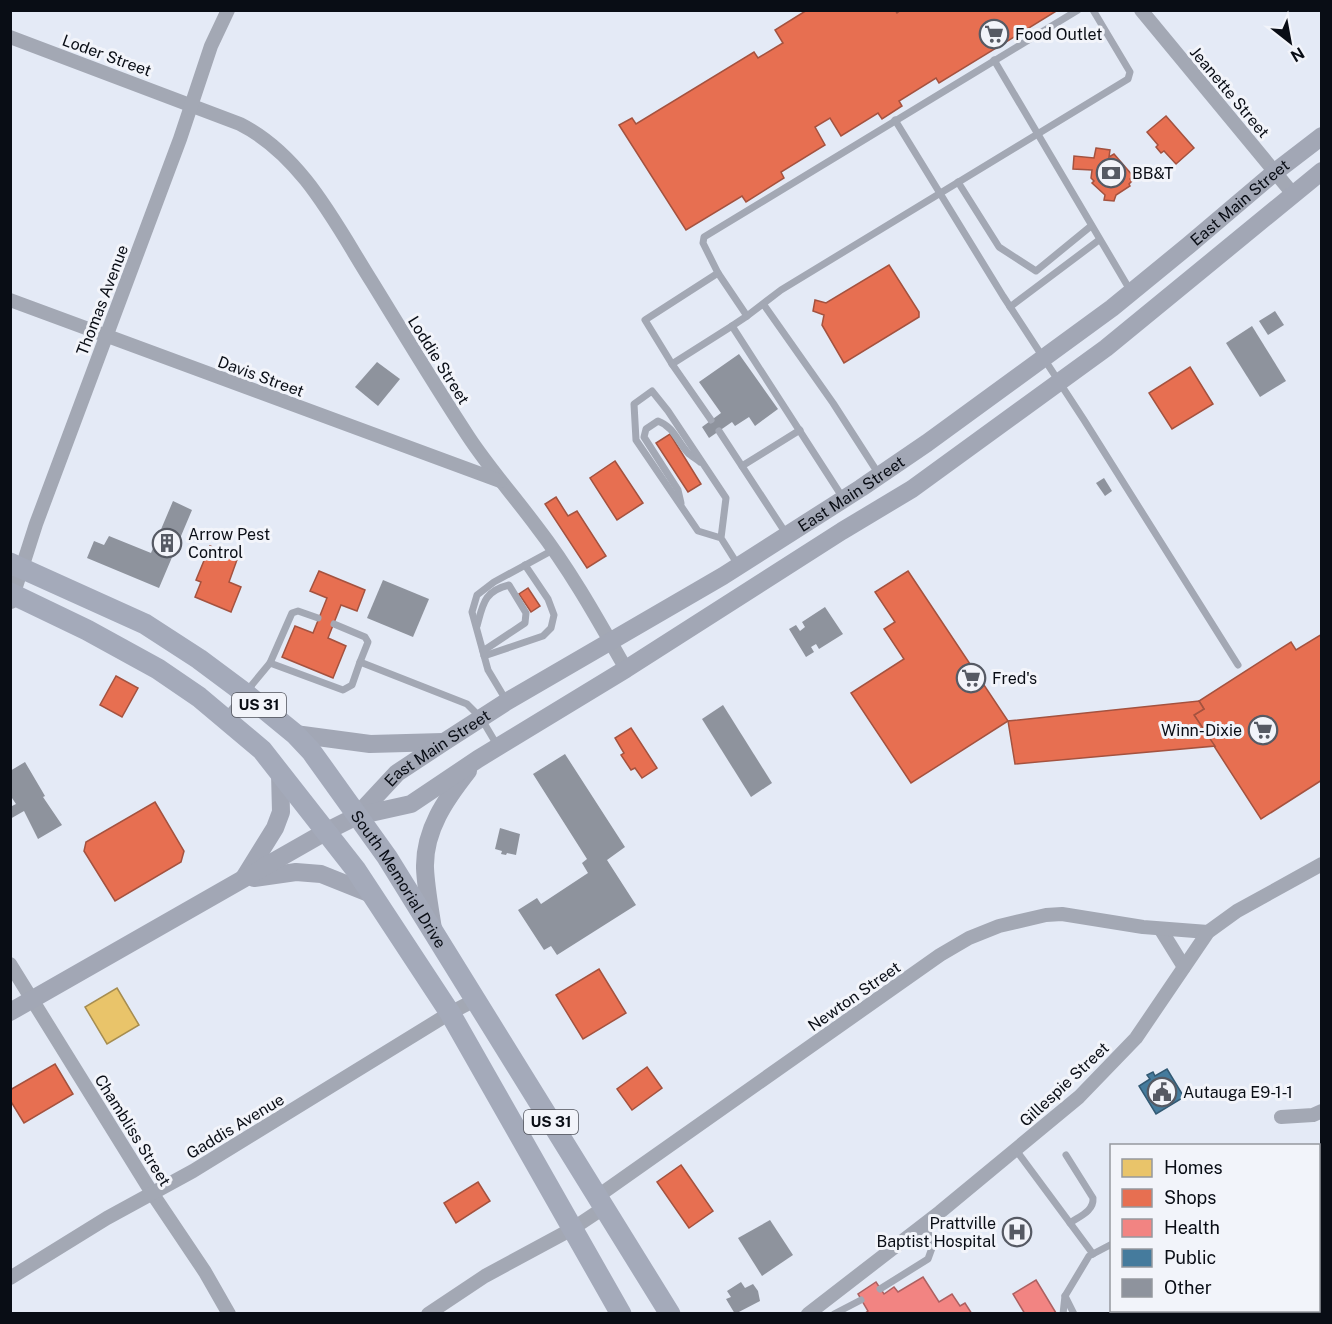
<svg xmlns="http://www.w3.org/2000/svg" width="1332" height="1324" font-family="'Public Sans',sans-serif">
  <rect width="100%" height="100%" fill="#e4eaf6"/>
  <path fill="#e9c46a" stroke="#a68d50" stroke-width="1.5" d="M 117,988 L 139,1025 L 107,1044 L 85,1007 Z"/>
  <g fill="#e76f51" stroke="#a4523f" stroke-width="1.5">
    <path d="M 807,10 L 895,10 L 897,13 L 901,10 L 1058,10 L 939,83 L 936,78 L 899,101 L 902,106 L 882,119 L 878,113 L 841,136 L 830,118 L 815,127 L 825,145 L 781,172 L 784,178 L 746,202 L 742,196 L 686,230 L 619,125 L 632,118 L 636,124 L 754,52 L 758,58 L 783,43 L 775,30 Z"/>
    <path d="M 1166,116 L 1194,148 L 1176,164 L 1164,151 L 1161,153 L 1156,147 L 1158,145 L 1147,132 Z"/>
    <path d="M 1096,148 L 1110,150 L 1109,157 L 1114,154 L 1133,176 L 1130,179 L 1132,181 L 1129,184 L 1130,186 L 1116,195 L 1114,201 L 1104,200 L 1105,195 L 1092,183 L 1094,181 L 1091,178 L 1092,170 L 1073,169 L 1074,156 L 1094,158 Z"/>
    <path d="M 889,265 L 919,312 L 919,317 L 844,363 L 822,325 L 824,315 L 813,311 L 815,300 L 826,303 Z"/>
    <path d="M 1190,367 L 1213,404 L 1172,429 L 1149,393 Z"/>
    <path d="M 670,434 L 701,484 L 688,492 L 656,443 Z"/>
    <path d="M 615,461 L 643,503 L 617,520 L 590,478 Z"/>
    <path d="M 556,497 L 568,516 L 577,511 L 606,556 L 587,568 L 545,504 Z"/>
    <path d="M 210,546 L 238,557 L 229,582 L 241,587 L 231,612 L 195,597 L 201,582 L 196,580 Z"/>
    <path d="M 319,571 L 365,590 L 357,611 L 341,605 L 328,638 L 346,646 L 333,678 L 282,657 L 295,626 L 313,633 L 327,598 L 310,591 Z"/>
    <path d="M 908,571 L 1008,721 L 911,783 L 851,693 L 904,659 L 884,629 L 895,622 L 875,592 Z"/>
    <path d="M 528,588 L 540,606 L 531,612 L 519,594 Z"/>
    <path d="M 1322,634 L 1322,780 L 1261,819 L 1194,715 L 1204,709 L 1199,701 L 1291,642 L 1296,650 Z"/>
    <path d="M 116,676 L 138,688 L 122,717 L 100,705 Z"/>
    <path d="M 1199,701 L 1204,709 L 1194,715 L 1215,746 L 1015,764 L 1008,721 Z"/>
    <path d="M 631,728 L 657,768 L 642,778 L 635,768 L 631,770 L 621,755 L 624,753 L 615,738 Z"/>
    <path d="M 155,802 L 184,851 L 181,862 L 115,901 L 84,851 L 86,842 Z"/>
    <path d="M 599,969 L 626,1013 L 583,1039 L 556,995 Z"/>
    <path d="M 55,1064 L 73,1094 L 24,1123 L 10,1100 L 10,1090 Z"/>
    <path d="M 647,1067 L 662,1088 L 632,1110 L 617,1089 Z"/>
    <path d="M 681,1165 L 713,1211 L 689,1228 L 657,1182 Z"/>
    <path d="M 478,1182 L 490,1201 L 456,1223 L 444,1203 Z"/>
  </g>
  <g fill="#f28482" stroke="#ac6061" stroke-width="1.5">
    <path d="M 923,1277 L 939,1302 L 952,1294 L 960,1306 L 965,1303 L 972,1314 L 864,1314 L 868,1311 L 858,1294 L 876,1282 L 884,1294 L 894,1287 L 898,1292 Z"/>
    <path d="M 1036,1280 L 1056,1313 L 1055,1314 L 1025,1314 L 1013,1294 Z"/>
  </g>
  <path fill="#457b9d" stroke="#335a74" stroke-width="1.5" d="M 1167,1069 L 1184,1097 L 1156,1114 L 1139,1086 L 1150,1079 L 1147,1075 L 1153,1072 L 1155,1076 Z"/>
  <g fill="#8e939d">
    <path d="M 1275,311 L 1284,325 L 1268,335 L 1259,321 Z"/>
    <path d="M 1252,326 L 1286,381 L 1260,397 L 1226,343 Z"/>
    <path d="M 739,354 L 778,409 L 755,426 L 749,417 L 735,426 L 732,422 L 709,438 L 702,427 L 721,413 L 699,382 Z"/>
    <path d="M 377,362 L 400,379 L 378,406 L 355,387 Z"/>
    <path d="M 1104,478 L 1112,491 L 1105,496 L 1096,483 Z"/>
    <path d="M 173,501 L 192,510 L 159,588 L 87,558 L 94,541 L 104,545 L 109,536 L 151,553 Z"/>
    <path d="M 383,580 L 429,599 L 413,637 L 367,618 Z"/>
    <path d="M 825,607 L 843,634 L 819,649 L 816,644 L 811,647 L 814,652 L 806,657 L 789,629 L 796,625 L 800,631 L 805,627 L 802,622 Z"/>
    <path d="M 723,705 L 772,783 L 751,797 L 702,719 Z"/>
    <path d="M 565,754 L 625,847 L 607,860 L 636,905 L 557,955 L 551,946 L 544,950 L 518,910 L 537,898 L 541,904 L 588,873 L 582,863 L 587,859 L 533,774 Z"/>
    <path d="M 25,762 L 45,796 L 43,797 L 62,825 L 38,839 L 24,811 L 10,819 L 10,807 L 16,804 L 10,795 L 10,771 Z"/>
    <path d="M 500,828 L 520,834 L 516,855 L 507,853 L 506,855 L 501,854 L 502,851 L 495,849 Z"/>
    <path d="M 770,1220 L 793,1255 L 762,1276 L 738,1238 Z"/>
    <path d="M 741,1282 L 745,1288 L 753,1284 L 758,1291 L 760,1301 L 735,1314 L 726,1299 L 731,1297 L 727,1291 Z"/>
  </g>
  <g fill="none" stroke-linecap="round" stroke-linejoin="round">
    <g stroke="#a3a8b4" stroke-width="7">
      <path d="M 1078,10 L 704,237 L 703,243 L 718,273 L 747,316 L 781,290 L 1128,79 L 1130,72 L 1093,10"/>
      <path d="M 994,60 L 1130,290"/>
      <path d="M 895,120 L 1003,296 L 1084,420 L 1238,665"/>
      <path d="M 958,182 L 999,247 L 1036,271 L 1091,226"/>
      <path d="M 718,273 L 645,320 L 672,364 L 732,326 L 843,498"/>
      <path d="M 764,305 L 833,403 L 878,473"/>
      <path d="M 1010,307 L 1099,240"/>
      <path d="M 732,326 L 747,316"/>
      <path d="M 672,364 L 711,420"/>
      <path d="M 719,431 L 787,535"/>
      <path d="M 742,466 L 800,430"/>
      <path d="M 681,503 L 678,490 L 644,437 L 646,429 L 658,421 C 674,427 677,441 688,453 C 691,456 697,459 700,462"/>
      <path d="M 721,538 L 698,531 L 636,440 L 634,404 L 652,391 L 668,411 L 726,498 L 721,538 L 738,565"/>
      <path d="M 334,624 L 365,637 L 368,642 L 360,662"/>
      <path d="M 477,626 C 483,604 484,591 509,585 L 526,613 L 525,623 L 483,651"/>
      <path d="M 484,656 L 543,636 L 551,628 L 554,615 L 548,599 L 525,565"/>
      <path d="M 270,663 L 292,613 L 298,611 L 318,618"/>
      <path d="M 506,700 L 488,670 L 472,612 L 477,595 L 494,582 L 553,550"/>
      <path d="M 227,715 L 270,663 L 343,690 L 352,685 L 360,662 L 467,704 L 481,718 L 497,745"/>
      <path d="M 1016,1150 L 1093,1254"/>
      <path d="M 1066,1155 L 1093,1198 C 1094,1211 1080,1216 1070,1223"/>
      <path d="M 880,1289 L 928,1259 L 932,1248 L 926,1223"/>
      <path d="M 1065,1296 L 1074,1314"/>
      <path d="M 1235,1310 L 1237,1314"/>
      <path d="M 1272,1310 L 1274,1314"/>
      <path d="M 834,1314 L 861,1300"/>
      <path d="M 1063,1314 L 1065,1296 L 1089,1256 L 1112,1244"/>
      <path d="M 1178,1314 L 1183,1310"/>
    </g>
    <g stroke="#a3a8b4" stroke-width="14">
      <path d="M 1141,10 L 1293,194"/>
      <path d="M 10,37 L 240,124 C 303,156 336,225 372,282 C 404,334 435,386 468,436 C 489,468 514,496 537,527 C 571,571 598,620 626,669"/>
      <path d="M 10,300 L 500,481"/>
      <path d="M 11,602 L 36,524 L 180,139 L 211,46 L 228,10"/>
      <path d="M 1161,930 L 1184,967"/>
      <path d="M 10,964 L 152,1193 L 205,1272 L 229,1314"/>
      <path d="M 1281,1117 L 1313,1115 L 1322,1111"/>
      <path d="M 598,1196 L 940,955 L 969,938 L 999,926 L 1046,915 L 1062,914 L 1143,927 L 1208,932"/>
      <path d="M 10,1278 L 107,1218 L 193,1171 L 450,1013 L 475,1000"/>
      <path d="M 428,1314 L 485,1276 L 572,1229 L 605,1207"/>
      <path d="M 808,1314 L 940,1212 L 1079,1097 L 1136,1038 L 1208,932 L 1237,911 L 1322,864"/>
    </g>
    <g stroke="#a2a7b5" stroke-width="18">
      <path d="M 295,734 L 370,744 L 443,742"/>
      <path id="s1" d="M 357,816 L 397,773 L 444,742 L 506,702 L 723,576 L 861,488 L 927,443 L 1112,308 L 1189,245 L 1275,172 L 1322,136"/>
      <path d="M 244,878 L 275,828 L 281,812 L 280,773"/>
      <path d="M 254,878 L 296,872 L 321,874 L 371,894"/>
      <path d="M 433,929 C 430,909 426,889 425,868 C 424,830 446,799 468,771"/>
      <path d="M 10,1012 L 327,831 L 357,816 L 411,804 L 478,759 L 626,669 L 842,531 L 912,489 L 1106,348 L 1322,171"/>
    </g>
    <g stroke="#a4aaba" stroke-width="21">
      <path id="s2" d="M 10,563 L 145,624 L 199,659 L 246,694 L 295,734 L 311,751 L 387,857 L 670,1314"/>
      <path d="M 10,593 L 87,630 L 158,669 L 199,697 L 262,750 L 356,870 L 450,1013 L 621,1314"/>
    </g>
  </g>
  <defs>
    <g id="supermarket-ring" transform="scale(1.5)"><circle r="9.5" fill="#f2f4fa" stroke="#565a64" stroke-width="1.5"/><path d="M-6-5.5h2.5l.6 2H6L4.5 2H-2.5L-4.4-4H-6ZM-1.5 3.2a1.3 1.3 0 1 0 .1 0ZM3 3.2a1.3 1.3 0 1 0 .1 0Z" fill="#565a64"/></g>
    <g id="bank-ring" transform="scale(1.5)"><circle r="9.5" fill="#f2f4fa" stroke="#565a64" stroke-width="1.5"/><path d="M-6-4H6V4H-6ZM0-2.3a2.3 2.3 0 1 0 0 4.6a2.3 2.3 0 1 0 0-4.6Z" fill="#565a64"/></g>
    <g id="building-ring" transform="scale(1.5)"><circle r="9.5" fill="#f2f4fa" stroke="#565a64" stroke-width="1.5"/><path d="M-4-6H4V6H1V3H-1V6H-4ZM-2.5-4.3h1.7v1.8h-1.7ZM.8-4.3h1.7v1.8H.8ZM-2.5-1h1.7V.8h-1.7ZM.8-1h1.7V.8H.8Z" fill="#565a64"/></g>
    <g id="civic-ring" transform="scale(1.5)"><circle r="9.5" fill="#f2f4fa" stroke="#565a64" stroke-width="1.5"/><path d="M-.6-6.5H3V-4.5H.6V-3L4-1V1h2V6H-6V1h2V-1L-.6-3ZM-1.2 2.5V6h2.4V2.5Z" fill="#565a64"/></g>
    <g id="hospital-ring" transform="scale(1.5)"><circle r="9.5" fill="#f2f4fa" stroke="#565a64" stroke-width="1.5"/><path d="M-5-5h3v3.5h4V-5h3V5h-3V1.5h-4V5h-3Z" fill="#565a64"/></g>
  </defs>
  <g fill-rule="evenodd">
    <use href="#supermarket-ring" x="994" y="34"/>
    <use href="#bank-ring" x="1111" y="173"/>
    <use href="#building-ring" x="167" y="543"/>
    <use href="#supermarket-ring" x="971" y="678"/>
    <use href="#supermarket-ring" x="1263" y="730"/>
    <use href="#civic-ring" x="1162" y="1092"/>
    <use href="#hospital-ring" x="1017" y="1232"/>
  </g>
  <g text-anchor="middle" stroke-width="6" stroke-linejoin="round" paint-order="stroke">
    <g fill="#f2f4fa" stroke="#4f525a" stroke-width="1.5">
      <rect x="232" y="693" width="54" height="24" rx="4.5"/>
      <rect x="524" y="1110" width="54" height="24" rx="4.5"/>
    </g>
    <g font-size="15" font-weight="bold" fill="#090d15">
      <text x="259" y="710">US 31</text>
      <text x="551" y="1127">US 31</text>
    </g>
    <g font-size="16" fill="#090d15" stroke="#f2f4fa" text-anchor="start">
      <text x="1015" y="40">Food Outlet</text>
      <text x="1132" y="179">BB&amp;T</text>
      <text x="188" y="540">Arrow Pest<tspan x="188" dy="18">Control</tspan></text>
      <text x="992" y="684">Fred's</text>
      <text x="1242" y="736" text-anchor="end">Winn-Dixie</text>
      <text x="1183" y="1098">Autauga E9-1-1</text>
      <text x="996" y="1229" text-anchor="end">Prattville<tspan x="996" dy="18">Baptist Hospital</tspan></text>
    </g>
    <g font-size="16" fill="#090d15" stroke="#f2f4fa">
      <text transform="translate(107 55) rotate(20)" y="6">Loder Street</text>
      <text transform="translate(1230 92) rotate(50)" y="6">Jeanette Street</text>
      <text dy="6" stroke="none"><textPath href="#s1" startOffset="1078">East Main Street</textPath></text>
      <text transform="translate(102 300) rotate(-69)" y="6">Thomas Avenue</text>
      <text transform="translate(439 360) rotate(58)" y="6">Loddie Street</text>
      <text transform="translate(261 376) rotate(20)" y="6">Davis Street</text>
      <text dy="6" stroke="none"><textPath href="#s1" startOffset="592">East Main Street</textPath></text>
      <text dy="6" stroke="none"><textPath href="#s1" startOffset="106">East Main Street</textPath></text>
      <text dy="6" stroke="none"><textPath href="#s2" startOffset="513">South Memorial Drive</textPath></text>
      <text transform="translate(854 996) rotate(-35)" y="6">Newton Street</text>
      <text transform="translate(1064 1084) rotate(-43)" y="6">Gillespie Street</text>
      <text transform="translate(235 1126) rotate(-31)" y="6">Gaddis Avenue</text>
      <text transform="translate(133 1130) rotate(58)" y="6">Chambliss Street</text>
    </g>
  </g>
  <rect width="1332" height="1324" fill="none" stroke="#090d15" stroke-width="24"/>
  <rect x="1110" y="1144" width="210" height="168" fill="#f2f4fa" stroke="#95989e" stroke-width="1.5"/>
  <rect x="1122" y="1159" width="30" height="18" fill="#e9c46a" stroke="#95989e" stroke-width="1.5"/>
  <text x="1164" y="1174" font-size="18" fill="#090d15">Homes</text>
  <rect x="1122" y="1189" width="30" height="18" fill="#e76f51" stroke="#95989e" stroke-width="1.5"/>
  <text x="1164" y="1204" font-size="18" fill="#090d15">Shops</text>
  <rect x="1122" y="1219" width="30" height="18" fill="#f28482" stroke="#95989e" stroke-width="1.5"/>
  <text x="1164" y="1234" font-size="18" fill="#090d15">Health</text>
  <rect x="1122" y="1249" width="30" height="18" fill="#457b9d" stroke="#95989e" stroke-width="1.5"/>
  <text x="1164" y="1264" font-size="18" fill="#090d15">Public</text>
  <rect x="1122" y="1279" width="30" height="18" fill="#8e939d" stroke="#95989e" stroke-width="1.5"/>
  <text x="1164" y="1294" font-size="18" fill="#090d15">Other</text>
  <g transform="translate(1290 42) rotate(149)" stroke="#f2f4fa" stroke-width="4.5" paint-order="stroke">
  <path d="M0-4.5L10 22L0 15L-10 22Z" fill="#090d15"/>
  <text y="-9" font-size="16" font-weight="bold" text-anchor="middle" fill="#090d15">N</text>
  </g>
</svg>
